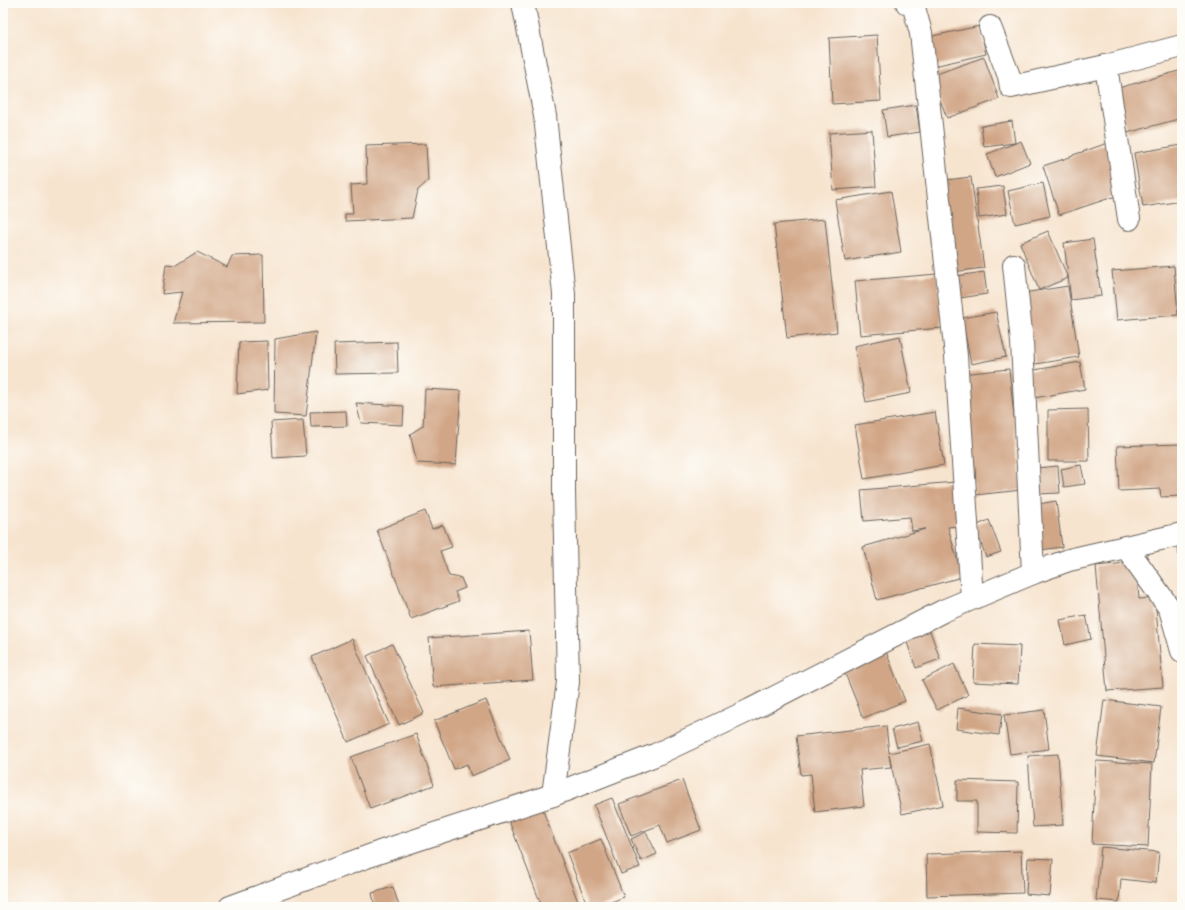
<svg xmlns="http://www.w3.org/2000/svg" width="1185" height="910" font-family="'Playpen Sans',sans-serif">
  <rect width="100%" height="100%" fill="#fdfcf7"/>
  <filter id="ink" filterUnits="userSpaceOnUse"><feTurbulence type="fractalNoise" baseFrequency=".025" numOctaves="2"/><feDisplacementMap in="SourceGraphic" scale="8" xChannelSelector="R" yChannelSelector="G"/><feConvolveMatrix kernelMatrix="1 2 1 2 8 2 1 2 1" color-interpolation-filters="sRGB"/></filter>
  <filter id="wash" filterUnits="userSpaceOnUse"><feTurbulence type="fractalNoise" baseFrequency=".012" numOctaves="4" result="noise"/><feDisplacementMap in="SourceGraphic" scale="16" xChannelSelector="R" yChannelSelector="G"/><feGaussianBlur stdDeviation="0.9" result="paint"/><feColorMatrix in="noise" values="0 0 0 0 0 0 0 0 0 0 0 0 0 0 0 0 0 1.4 0 .05"/><feComposite in="paint" operator="in"/></filter>
  <g filter="url(#wash)">
    <rect width="100%" height="100%" fill="#f7e4cf"/>
    <g id="blocks">
      <g fill="#d1a686">
        <path d="M 980,26 L 986,54 L 930,67 L 923,38 Z"/>
        <path d="M 877,35 L 881,101 L 832,104 L 829,38 Z"/>
        <path d="M 984,57 L 999,99 L 947,118 L 931,76 Z"/>
        <path d="M 1182,70 L 1182,118 L 1127,133 L 1115,89 Z"/>
        <path d="M 916,105 L 920,132 L 887,137 L 883,110 Z"/>
        <path d="M 1012,121 L 1015,143 L 984,147 L 981,126 Z"/>
        <path d="M 872,130 L 876,187 L 833,190 L 829,133 Z"/>
        <path d="M 1021,141 L 1030,163 L 995,177 L 987,154 Z"/>
        <path d="M 1108,143 L 1125,193 L 1059,215 L 1043,166 L 1073,156 L 1073,155 Z"/>
        <path d="M 426,144 L 428,181 L 418,190 L 412,218 L 345,221 L 345,214 L 353,214 L 351,185 L 367,184 L 366,146 Z"/>
        <path d="M 1182,145 L 1182,201 L 1143,207 L 1134,153 Z"/>
        <path d="M 971,177 L 984,268 L 952,272 L 938,181 Z"/>
        <path d="M 1043,183 L 1050,216 L 1015,224 L 1008,191 Z"/>
        <path d="M 1003,186 L 1007,214 L 979,218 L 976,189 Z"/>
        <path d="M 891,191 L 901,252 L 845,261 L 835,200 Z"/>
        <path d="M 825,219 L 837,332 L 787,338 L 774,224 Z"/>
        <path d="M 1048,231 L 1068,278 L 1039,290 L 1020,243 Z"/>
        <path d="M 1093,239 L 1101,296 L 1071,300 L 1064,243 Z"/>
        <path d="M 197,252 L 227,267 L 232,256 L 263,255 L 264,322 L 173,323 L 182,292 L 162,294 L 166,264 L 176,265 Z"/>
        <path d="M 1174,266 L 1178,315 L 1117,320 L 1112,271 Z"/>
        <path d="M 984,272 L 987,294 L 953,299 L 949,277 Z"/>
        <path d="M 937,274 L 942,328 L 860,335 L 855,281 Z"/>
        <path d="M 1068,286 L 1079,357 L 1035,364 L 1023,293 Z"/>
        <path d="M 996,312 L 1006,357 L 971,364 L 962,318 Z"/>
        <path d="M 316,332 L 306,416 L 274,414 L 275,339 Z"/>
        <path d="M 900,336 L 911,393 L 866,402 L 854,346 Z"/>
        <path d="M 267,341 L 268,390 L 237,394 L 239,342 Z"/>
        <path d="M 397,342 L 398,373 L 335,374 L 334,344 Z"/>
        <path d="M 1080,362 L 1085,389 L 1034,398 L 1029,371 Z"/>
        <path d="M 1009,369 L 1022,490 L 975,495 L 961,374 Z"/>
        <path d="M 425,389 L 461,391 L 456,465 L 417,463 L 410,434 L 423,426 Z"/>
        <path d="M 356,403 L 404,406 L 403,425 L 361,423 Z"/>
        <path d="M 1088,409 L 1089,461 L 1048,461 L 1048,410 Z"/>
        <path d="M 346,411 L 347,426 L 311,427 L 310,412 Z"/>
        <path d="M 935,412 L 944,465 L 864,479 L 855,425 Z"/>
        <path d="M 303,420 L 306,456 L 273,458 L 271,422 Z"/>
        <path d="M 1182,444 L 1182,496 L 1161,497 L 1160,489 L 1119,491 L 1117,446 Z"/>
        <path d="M 1081,465 L 1085,484 L 1064,487 L 1061,469 Z"/>
        <path d="M 1058,466 L 1060,493 L 1037,494 L 1036,468 Z"/>
        <path d="M 955,482 L 958,526 L 948,527 L 962,577 L 877,600 L 863,547 L 925,529 L 912,531 L 910,517 L 864,521 L 861,490 Z"/>
        <path d="M 1056,501 L 1062,547 L 1040,550 L 1033,505 Z"/>
        <path d="M 425,511 L 432,529 L 443,525 L 452,547 L 440,551 L 449,576 L 461,578 L 465,588 L 455,592 L 459,601 L 411,619 L 377,530 Z"/>
        <path d="M 989,520 L 1001,552 L 986,557 L 975,526 Z"/>
        <path d="M 1178,545 L 1182,545 L 1182,597 L 1181,597 Z"/>
        <path d="M 1136,562 L 1139,599 L 1155,598 L 1163,687 L 1107,691 L 1096,566 Z"/>
        <path d="M 1086,615 L 1091,639 L 1065,645 L 1060,620 Z"/>
        <path d="M 929,628 L 940,659 L 916,668 L 905,637 Z"/>
        <path d="M 529,631 L 533,680 L 433,687 L 429,638 Z"/>
        <path d="M 352,639 L 389,724 L 348,742 L 312,657 Z"/>
        <path d="M 392,644 L 424,713 L 399,725 L 367,656 Z"/>
        <path d="M 975,644 L 1020,646 L 1018,684 L 973,682 Z"/>
        <path d="M 885,649 L 905,701 L 863,718 L 842,666 Z"/>
        <path d="M 954,664 L 968,695 L 937,710 L 922,680 Z"/>
        <path d="M 486,700 L 510,760 L 471,776 L 467,764 L 454,769 L 434,721 Z"/>
        <path d="M 1104,700 L 1161,707 L 1154,763 L 1097,756 Z"/>
        <path d="M 958,708 L 1002,714 L 999,735 L 956,729 Z"/>
        <path d="M 1044,710 L 1049,749 L 1010,754 L 1004,715 Z"/>
        <path d="M 918,722 L 923,741 L 897,747 L 892,729 Z"/>
        <path d="M 886,726 L 889,753 L 930,744 L 943,805 L 902,814 L 889,755 L 891,767 L 860,770 L 864,806 L 815,812 L 811,774 L 801,775 L 796,736 Z"/>
        <path d="M 416,734 L 434,785 L 370,809 L 351,757 Z"/>
        <path d="M 1058,754 L 1063,825 L 1033,827 L 1028,756 Z"/>
        <path d="M 1096,761 L 1152,764 L 1148,847 L 1092,844 Z"/>
        <path d="M 682,780 L 701,830 L 667,843 L 660,825 L 631,836 L 619,804 Z"/>
        <path d="M 957,780 L 1018,782 L 1017,833 L 977,832 L 977,801 L 957,801 Z"/>
        <path d="M 612,798 L 640,867 L 621,874 L 594,805 Z"/>
        <path d="M 542,808 L 580,907 L 542,907 L 509,821 Z"/>
        <path d="M 646,832 L 657,854 L 641,861 L 631,839 Z"/>
        <path d="M 601,839 L 624,897 L 599,907 L 588,907 L 567,853 Z"/>
        <path d="M 1101,847 L 1159,852 L 1156,883 L 1121,879 L 1119,902 L 1096,900 Z"/>
        <path d="M 1021,851 L 1023,893 L 927,896 L 926,854 Z"/>
        <path d="M 1028,858 L 1053,859 L 1050,896 L 1026,894 Z"/>
        <path d="M 393,887 L 399,906 L 375,907 L 372,893 Z"/>
      </g>
    </g>
  </g>
  <g filter="url(#ink)">
    <use href="#blocks" fill-opacity="0" stroke="#69625b" stroke-width="1"/>
    <g fill="none" stroke-linecap="round" stroke-linejoin="round">
      <g stroke="#69625b" stroke-width="24">
        <g id="minor">
          <path d="M 523,3 L 545,116 L 564,294 L 564,492 L 568,682 L 553,795"/>
          <path d="M 907,3 L 913,4 L 921,33 L 956,356 L 972,598"/>
          <path d="M 990,27 L 1009,76 L 1011,87 L 1106,66 L 1182,46"/>
          <path d="M 1106,66 L 1129,219"/>
          <path d="M 1014,265 L 1022,342 L 1033,573"/>
          <path d="M 1126,547 L 1170,609 L 1182,651"/>
          <path d="M 230,907 L 380,852 L 553,795 L 655,755 L 750,710 L 943,611 L 1033,573 L 1069,560 L 1182,534"/>
        </g>
      </g>
      <use href="#minor" stroke="#fff" stroke-width="22"/>
    </g>
  </g>
  <rect width="1185" height="910" fill="none" stroke="#fdfcf7" stroke-width="16"/>
</svg>
